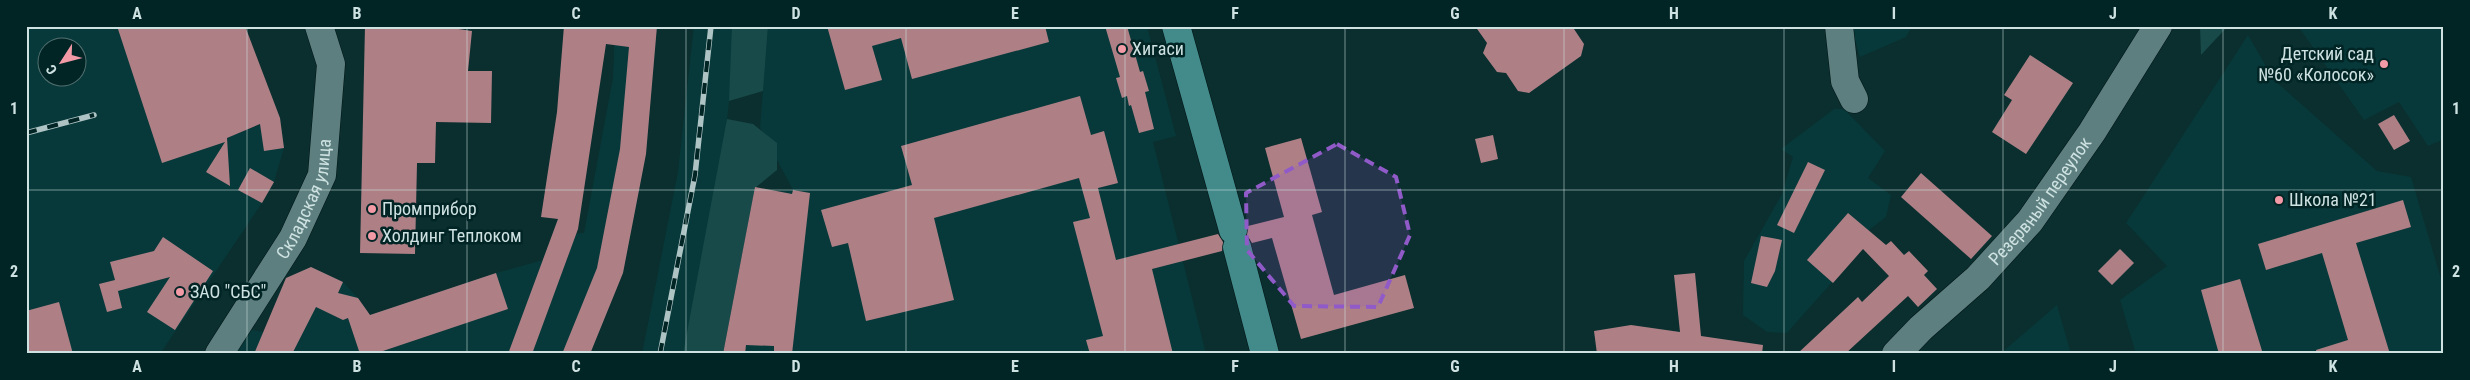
<svg xmlns="http://www.w3.org/2000/svg" width="2470" height="380" font-family="'Roboto Condensed',sans-serif">
  <rect width="100%" height="100%" fill="#0b2e2e"/>
  <g fill="#08393a" fill-rule="evenodd">
    <path d="M 26,26 L 169,26 L 213,143 L 280,117 L 284,148 L 274,182 L 262,203 L 160,354 L 26,354 ZM 48,48 L 78,48 L 78,78 L 48,78 Z"/>
    <path d="M 615,26 L 657,26 L 646,154 L 623,273 L 590,354 L 231,354 L 244,333 L 253,330 L 264,332 L 286,278 L 311,267 L 343,282 L 358,298 L 370,315 L 496,273 L 543,260 L 552,236 L 584,233 L 613,78 Z"/>
    <path d="M 694,26 L 738,26 L 720,179 L 686,354 L 642,354 L 678,172 Z"/>
    <path d="M 768,26 L 1147,26 L 1176,136 L 1153,142 L 1206,354 L 723,354 L 755,187 L 776,191 L 793,190 L 760,128 Z"/>
    <path d="M 1851,26 L 1912,26 L 1906,37 L 1860,57 Z"/>
    <path d="M 2298,26 L 2444,26 L 2444,139 L 2428,146 L 2399,102 L 2364,120 Z"/>
    <path d="M 2248,35 L 2274,80 L 2377,171 L 2411,177 L 2444,289 L 2444,354 L 2136,354 L 2120,300 L 2167,266 L 2126,223 Z"/>
    <path d="M 1834,109 L 1844,109 L 1885,151 L 1868,178 L 1891,195 L 1886,217 L 1869,230 L 1874,235 L 1787,333 L 1767,332 L 1743,315 L 1744,261 L 1782,194 L 1793,157 L 1781,149 Z"/>
    <path d="M 2057,305 L 2071,354 L 2000,354 Z"/>
  </g>
  <g fill="#184a4a">
    <path d="M 732,26 L 768,26 L 763,91 L 729,101 Z"/>
    <path d="M 2200,26 L 2228,26 L 2201,55 Z"/>
    <path d="M 727,119 L 753,124 L 777,143 L 777,170 L 755,188 L 723,354 L 683,354 Z"/>
  </g>
  <g fill="#ae8086">
    <path d="M 117,26 L 245,26 L 280,118 L 284,148 L 264,151 L 260,124 L 227,138 L 230,186 L 206,172 L 225,142 L 162,163 Z"/>
    <path d="M 365,26 L 438,26 L 472,31 L 468,71 L 492,71 L 491,123 L 436,122 L 435,163 L 417,163 L 415,254 L 360,253 Z"/>
    <path d="M 564,26 L 657,26 L 646,154 L 623,273 L 590,354 L 562,354 L 597,268 L 620,149 L 629,47 L 606,44 L 578,229 L 532,354 L 508,354 L 558,219 L 541,217 L 557,112 Z"/>
    <path d="M 827,26 L 1045,26 L 1049,42 L 912,79 L 901,38 L 872,46 L 882,80 L 845,90 Z"/>
    <path d="M 1105,26 L 1127,26 L 1140,72 L 1143,71 L 1149,91 L 1145,92 L 1154,129 L 1139,133 L 1131,105 L 1129,106 L 1127,96 L 1122,98 L 1116,78 L 1120,77 Z"/>
    <path d="M 1475,26 L 1572,26 L 1584,44 L 1581,56 L 1529,93 L 1518,91 L 1506,73 L 1497,72 L 1483,53 L 1487,43 Z"/>
    <path d="M 2030,55 L 2073,83 L 2026,154 L 1992,132 L 2012,100 L 2004,95 Z"/>
    <path d="M 1080,96 L 1091,135 L 1104,131 L 1118,183 L 1098,188 L 1116,260 L 1218,234 L 1223,242 L 1222,251 L 1152,269 L 1173,354 L 1090,354 L 1086,340 L 1103,336 L 1073,222 L 1090,218 L 1079,178 L 934,218 L 954,300 L 866,321 L 848,243 L 832,247 L 821,210 L 912,185 L 901,146 Z"/>
    <path d="M 2394,115 L 2410,141 L 2394,150 L 2378,124 Z"/>
    <path d="M 1493,135 L 1498,159 L 1481,163 L 1475,139 Z"/>
    <path d="M 1301,138 L 1322,212 L 1312,215 L 1334,295 L 1405,275 L 1414,308 L 1301,339 L 1272,238 L 1252,243 L 1247,235 L 1248,226 L 1284,217 L 1265,148 Z"/>
    <path d="M 1808,162 L 1825,170 L 1794,233 L 1777,225 Z"/>
    <path d="M 250,168 L 274,182 L 262,203 L 238,190 Z"/>
    <path d="M 1921,173 L 1992,236 L 1971,259 L 1901,197 Z"/>
    <path d="M 755,187 L 792,194 L 793,190 L 810,193 L 792,354 L 774,354 L 774,346 L 746,345 L 745,354 L 723,354 Z"/>
    <path d="M 2403,200 L 2411,227 L 2356,243 L 2390,354 L 2317,354 L 2316,350 L 2348,340 L 2322,253 L 2266,270 L 2258,244 Z"/>
    <path d="M 1848,213 L 1886,245 L 1891,241 L 1904,255 L 1909,251 L 1928,271 L 1924,275 L 1937,289 L 1918,307 L 1908,296 L 1845,354 L 1797,354 L 1858,297 L 1862,302 L 1889,276 L 1863,249 L 1833,283 L 1807,260 Z"/>
    <path d="M 1761,236 L 1782,240 L 1775,271 L 1767,287 L 1751,283 Z"/>
    <path d="M 163,237 L 213,271 L 175,330 L 147,312 L 170,277 L 118,291 L 117,287 L 122,308 L 107,312 L 99,284 L 115,280 L 110,262 L 154,251 Z"/>
    <path d="M 2120,249 L 2134,263 L 2112,285 L 2098,271 Z"/>
    <path d="M 311,267 L 343,282 L 338,293 L 358,298 L 370,315 L 496,273 L 508,309 L 374,354 L 360,354 L 348,318 L 343,320 L 316,307 L 292,354 L 254,354 L 286,278 Z"/>
    <path d="M 1695,273 L 1701,336 L 1763,345 L 1762,354 L 1597,354 L 1594,331 L 1631,325 L 1680,332 L 1674,275 Z"/>
    <path d="M 2240,279 L 2263,354 L 2219,354 L 2201,290 Z"/>
    <path d="M 59,302 L 73,354 L 26,354 L 26,311 Z"/>
  </g>
  <g fill="none" stroke-linecap="round" stroke-linejoin="round">
    <g stroke="#001515" stroke-width="29">
      <g id="minor">
        <path d="M 1839,26 L 1845,81 L 1854,99"/>
        <path id="s1" d="M 219,354 L 293,238 L 322,175 L 331,64 L 319,26"/>
        <path id="s2" d="M 1896,354 L 1921,328 L 1978,278 L 2030,221 L 2092,132 L 2158,26"/>
      </g>
    </g>
    <g stroke="#001515" stroke-width="29">
      <g id="major">
        <path d="M 1176,26 L 1233,230"/>
        <path d="M 1237,247 L 1265,354"/>
      </g>
    </g>
    <use href="#minor" stroke="#5d7f7f" stroke-width="28"/>
    <use href="#major" stroke="#438a8b" stroke-width="28"/>
    <g stroke="#aec4c4" stroke-width="5.5">
      <g id="rail">
        <path d="M 26,133 L 94,115"/>
        <path d="M 660,354 L 695,175 L 711,26"/>
      </g>
    </g>
    <use href="#rail" stroke="#012425" stroke-width="4" stroke-dasharray="11" stroke-linecap="butt"/>
  </g>
  <path fill="#905ac8" fill-opacity="0.2" stroke="#905ac8" stroke-width="4" stroke-dasharray="10 6" stroke-linejoin="round" d="M 1337,144 L 1396,177 L 1410,235 L 1378,307 L 1294,306 L 1247,250 L 1246,193 Z"/>
  <path fill="none" stroke="#cfe2e2" stroke-width="1" stroke-opacity="0.55" d="M 247,26 L 247,354M 467,26 L 467,354M 686,26 L 686,354M 906,26 L 906,354M 1125,26 L 1125,354M 1345,26 L 1345,354M 1564,26 L 1564,354M 1784,26 L 1784,354M 2003,26 L 2003,354M 2223,26 L 2223,354M 26,190 L 2444,190"/>
  <g fill="#f39aa7" stroke="#012425" stroke-width="2">
    <circle cx="1122" cy="49" r="5"/>
    <circle cx="2384" cy="64" r="5"/>
    <circle cx="2279" cy="200" r="5"/>
    <circle cx="372" cy="209" r="5"/>
    <circle cx="372" cy="236" r="5"/>
    <circle cx="180" cy="292" r="5"/>
  </g>
  <g text-anchor="middle" stroke-width="5" stroke-linejoin="round" paint-order="stroke">
    <g font-size="18" fill="#cfe2e2" stroke="#012425" text-anchor="start">
      <text x="1132" y="55">Хигаси</text>
      <text x="2374" y="60" text-anchor="end">Детский сад<tspan x="2374" dy="21">№60 «Колосок»</tspan></text>
      <text x="2289" y="206">Школа №21</text>
      <text x="382" y="215">Промприбор</text>
      <text x="382" y="242">Холдинг Теплоком</text>
      <text x="190" y="298">ЗАО "СБС"</text>
    </g>
    <g font-size="18" fill="#cfe2e2" stroke="#012425">
      <text dy="6" stroke="none"><textPath href="#s1" startOffset="179">Складская улица</textPath></text>
      <text dy="6" stroke="none"><textPath href="#s2" startOffset="211">Резервный переулок</textPath></text>
    </g>
  </g>
  <rect width="2470" height="380" fill="none" stroke="#012425" stroke-width="55"/>
  <g transform="translate(62 62) rotate(234)"><circle r="24" fill="#012425" stroke="#537071"/>
  <path d="M0-4L9 19L0 12L-9 19Z" fill="#f39aa7"/>
  <text y="-8" font-size="14" font-weight="bold" text-anchor="middle" fill="#cfe2e2">С</text>
  </g>
  <rect x="28" y="28" width="2414" height="324" fill="none" stroke="#cfe2e2" stroke-width="2"/>
  <g font-size="16" text-anchor="middle" font-weight="bold" fill="#cfe2e2">
    <text x="137" y="19">A</text>
    <text x="357" y="19">B</text>
    <text x="576" y="19">C</text>
    <text x="796" y="19">D</text>
    <text x="1015" y="19">E</text>
    <text x="1235" y="19">F</text>
    <text x="1455" y="19">G</text>
    <text x="1674" y="19">H</text>
    <text x="1894" y="19">I</text>
    <text x="2113" y="19">J</text>
    <text x="2333" y="19">K</text>
    <text x="14" y="114">1</text>
    <text x="2456" y="114">1</text>
    <text x="14" y="277">2</text>
    <text x="2456" y="277">2</text>
    <text x="137" y="372">A</text>
    <text x="357" y="372">B</text>
    <text x="576" y="372">C</text>
    <text x="796" y="372">D</text>
    <text x="1015" y="372">E</text>
    <text x="1235" y="372">F</text>
    <text x="1455" y="372">G</text>
    <text x="1674" y="372">H</text>
    <text x="1894" y="372">I</text>
    <text x="2113" y="372">J</text>
    <text x="2333" y="372">K</text>
  </g>
</svg>
